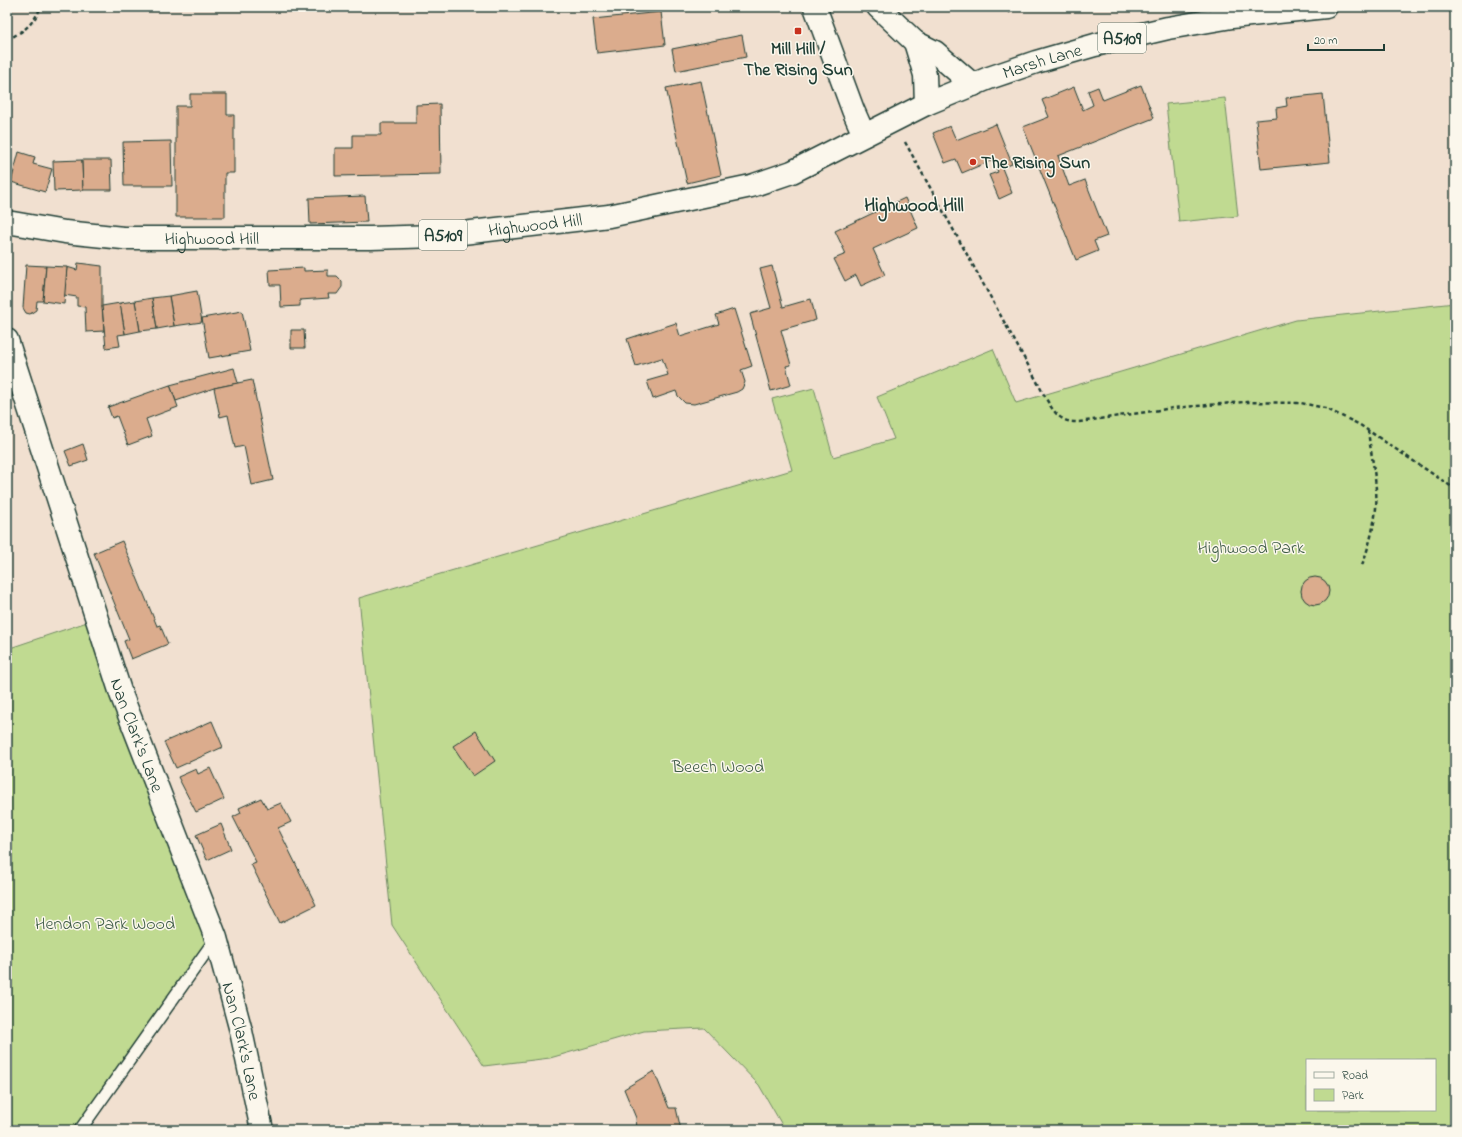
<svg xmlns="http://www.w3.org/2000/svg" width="1462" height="1137" font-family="'Indie Flower',sans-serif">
  <rect width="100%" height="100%" fill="#f1e0d0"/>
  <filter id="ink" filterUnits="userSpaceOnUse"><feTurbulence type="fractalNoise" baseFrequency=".025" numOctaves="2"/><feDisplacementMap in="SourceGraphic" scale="8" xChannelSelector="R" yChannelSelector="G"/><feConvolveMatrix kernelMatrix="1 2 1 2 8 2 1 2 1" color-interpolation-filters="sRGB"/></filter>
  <g filter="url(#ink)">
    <g fill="#c0da91" stroke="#708c62" fill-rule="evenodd">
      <path d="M 1225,98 L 1238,216 L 1179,222 L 1166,104 Z"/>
      <path d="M 1455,303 L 1455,1130 L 785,1130 L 759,1085 L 704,1028 L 644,1031 L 550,1058 L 484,1066 L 392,925 L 359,598 L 792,470 L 772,399 L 814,388 L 833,457 L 894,439 L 877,397 L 993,349 L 1016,403 L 1296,320 ZM 1307,1060 L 1435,1060 L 1435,1110 L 1307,1110 Z"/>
      <path d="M 102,617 L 216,938 L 80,1130 L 7,1130 L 7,649 Z"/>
    </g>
    <g fill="#dbac8d" stroke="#1f3d34">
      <path d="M 999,7 L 1011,7 L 1010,13 Z"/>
      <path d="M 661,12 L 665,45 L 597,53 L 593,19 Z"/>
      <path d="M 742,35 L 746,57 L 676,71 L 672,49 Z"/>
      <path d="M 701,81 L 721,175 L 687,183 L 666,88 Z"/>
      <path d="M 1141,85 L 1154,118 L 1058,156 L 1069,186 L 1085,180 L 1107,236 L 1094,241 L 1098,251 L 1076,260 L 1023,127 L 1049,117 L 1042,100 L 1074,87 L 1083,110 L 1093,105 L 1088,91 L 1098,87 L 1103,100 Z"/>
      <path d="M 190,94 L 227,94 L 227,115 L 234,115 L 234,173 L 225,173 L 225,217 L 176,217 L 176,106 L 190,106 Z"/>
      <path d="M 1323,94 L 1330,162 L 1261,169 L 1256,120 L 1277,118 L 1276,108 L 1287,106 L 1286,98 Z"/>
      <path d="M 440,104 L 441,174 L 335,176 L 335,148 L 353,148 L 353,135 L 381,135 L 381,123 L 416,123 L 416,105 Z"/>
      <path d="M 996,124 L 1012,164 L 1002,168 L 1012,193 L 999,199 L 989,175 L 998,172 L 993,160 L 962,173 L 956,159 L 945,163 L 933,133 L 950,126 L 956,140 Z"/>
      <path d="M 171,141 L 172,186 L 124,186 L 123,142 Z"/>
      <path d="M 19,152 L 35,157 L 33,164 L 52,169 L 45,192 L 11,182 Z"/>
      <path d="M 82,160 L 83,190 L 54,191 L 53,161 Z"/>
      <path d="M 82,160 L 111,160 L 112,190 L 83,190 Z"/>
      <path d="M 365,196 L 367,222 L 310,224 L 309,198 Z"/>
      <path d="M 905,198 L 918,228 L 873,249 L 885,275 L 861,286 L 856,275 L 845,281 L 834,259 L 846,254 L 835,231 Z"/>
      <path d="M 78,263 L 102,266 L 102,306 L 104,331 L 86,332 L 85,307 L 77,306 L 77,297 L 64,295 L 67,267 L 77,270 Z"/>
      <path d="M 26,265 L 46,266 L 43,301 L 37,301 L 36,310 L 30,314 L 26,313 L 23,308 Z"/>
      <path d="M 46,266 L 67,267 L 64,304 L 43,301 Z"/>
      <path d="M 772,266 L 783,307 L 811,299 L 816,320 L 781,330 L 791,365 L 786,366 L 791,385 L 771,391 L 750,314 L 771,308 L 760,269 Z"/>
      <path d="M 304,268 L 304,271 L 328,270 L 328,276 L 337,276 L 342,281 L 342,287 L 337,294 L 328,294 L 329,298 L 300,300 L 300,306 L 281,307 L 280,285 L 270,285 L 269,270 Z"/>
      <path d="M 197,291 L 202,322 L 174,326 L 169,296 Z"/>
      <path d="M 169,296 L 174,326 L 157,329 L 152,298 Z"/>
      <path d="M 152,298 L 157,329 L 140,331 L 135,301 Z"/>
      <path d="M 135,301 L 140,331 L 125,334 L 120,303 Z"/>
      <path d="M 120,303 L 125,334 L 118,335 L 120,346 L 106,348 L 102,306 Z"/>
      <path d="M 734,309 L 752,366 L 741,370 L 745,382 L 742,389 L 737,392 L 694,404 L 685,403 L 678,396 L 676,391 L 653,399 L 647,381 L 668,375 L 662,358 L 636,366 L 627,339 L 676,323 L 680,336 L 719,324 L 716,315 Z"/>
      <path d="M 242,311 L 250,351 L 209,358 L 202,318 Z"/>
      <path d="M 291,330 L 304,330 L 305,348 L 291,348 Z"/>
      <path d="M 234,368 L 238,383 L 214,388 L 176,401 L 170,385 Z"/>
      <path d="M 252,380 L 273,480 L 252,485 L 244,446 L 235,448 L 228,415 L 220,417 L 214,388 Z"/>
      <path d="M 170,385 L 178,407 L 146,419 L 152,436 L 128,445 L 117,416 L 112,418 L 108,407 Z"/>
      <path d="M 83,444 L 88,460 L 71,466 L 65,451 Z"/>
      <path d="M 122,541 L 157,626 L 160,625 L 168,644 L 131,659 L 124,641 L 129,639 L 94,553 Z"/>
      <circle cx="1315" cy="591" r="14"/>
      <path d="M 212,721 L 223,747 L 176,768 L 164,742 Z"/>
      <path d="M 476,731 L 495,761 L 473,776 L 453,746 Z"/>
      <path d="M 210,768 L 224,799 L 196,812 L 178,777 L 196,769 L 198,774 Z"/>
      <path d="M 261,798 L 267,809 L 281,803 L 291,822 L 278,828 L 316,905 L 280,923 L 251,864 L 256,862 L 233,817 L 241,813 L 239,808 Z"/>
      <path d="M 221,824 L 231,849 L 207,860 L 196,835 Z"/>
      <path d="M 654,1071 L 669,1108 L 676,1108 L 681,1130 L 637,1130 L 636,1118 L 624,1089 Z"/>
    </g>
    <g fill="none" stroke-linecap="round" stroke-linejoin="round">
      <g stroke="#1f3d34" stroke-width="14">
        <path id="service" d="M 80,1130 L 216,938"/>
      </g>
      <g stroke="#1f3d34" stroke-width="25">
        <g id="minor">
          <path id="s1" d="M 7,340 L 121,694 L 216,938 L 241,1031 L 262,1130"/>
        </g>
      </g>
      <g stroke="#1f3d34" stroke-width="25">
        <g id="secondary">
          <path d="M 815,7 L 853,110 L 864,135"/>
          <path d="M 878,7 L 915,42 L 935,52 L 973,85"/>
          <path d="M 915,42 L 925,75 L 926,104"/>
        </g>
      </g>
      <g stroke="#1f3d34" stroke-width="25">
        <g id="primary">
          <path id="s2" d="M 7,222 L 65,232 L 123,238 L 371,238 L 437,236 L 609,216 L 751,186 L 792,172 L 926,104 L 989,78 L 1036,62 L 1095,45 L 1168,28 L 1232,17 L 1326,7"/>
        </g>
      </g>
      <g stroke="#1f3d34" stroke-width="2.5" stroke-dasharray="4 3" stroke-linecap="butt">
        <path d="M 7,40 C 25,30 32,26 41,7"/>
        <path d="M 905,142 L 1034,376 C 1041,388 1051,413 1063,419 C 1068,422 1073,422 1079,422 L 1173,408 L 1244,402 L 1301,403 L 1325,408 L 1360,425 L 1455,489"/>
        <path d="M 1362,565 C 1369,547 1374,527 1376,508 C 1378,485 1371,454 1368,431"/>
      </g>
      <use href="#service" stroke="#fbf7ec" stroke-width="11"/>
      <use href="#minor" stroke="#fbf7ec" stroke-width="22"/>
      <use href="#secondary" stroke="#fbf7ec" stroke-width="22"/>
      <use href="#primary" stroke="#fbf7ec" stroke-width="22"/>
    </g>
  </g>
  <g fill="#c8321e" stroke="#fbf7ec" stroke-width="1.5">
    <rect x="794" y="27" width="8" height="8" rx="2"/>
    <circle cx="973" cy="162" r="4"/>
  </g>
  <g text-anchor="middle" stroke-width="3" stroke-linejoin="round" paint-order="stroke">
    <g fill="#fbf7ec" stroke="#61756b" stroke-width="1">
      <rect x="1098" y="23" width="48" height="30" rx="3"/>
      <rect x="419" y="220" width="48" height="30" rx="3"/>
    </g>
    <g font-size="17" font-weight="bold" fill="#1f3d34">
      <text x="1122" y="44">A5109</text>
      <text x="443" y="241">A5109</text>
    </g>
    <g font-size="18" font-weight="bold" fill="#1f3d34" stroke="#fbf7ec">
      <text x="798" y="54">Mill Hill /<tspan x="798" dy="21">The Rising Sun</tspan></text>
      <text x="981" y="168" text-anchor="start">The Rising Sun</text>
    </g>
    <g font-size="18" fill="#1f3d34" stroke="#fbf7ec">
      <text dy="6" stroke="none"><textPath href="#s2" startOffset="1067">Marsh Lane</textPath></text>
      <text dy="6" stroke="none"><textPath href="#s2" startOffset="530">Highwood Hill</textPath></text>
      <text dy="6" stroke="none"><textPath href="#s2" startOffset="206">Highwood Hill</textPath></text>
      <text dy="6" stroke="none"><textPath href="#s1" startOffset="416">Nan Clark's Lane</textPath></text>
      <text dy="6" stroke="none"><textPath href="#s1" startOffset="740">Nan Clark's Lane</textPath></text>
    </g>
    <g font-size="18" fill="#3f5c47" stroke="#fbf7ec">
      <text x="1251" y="553">Highwood Park</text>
      <text x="718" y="772">Beech Wood</text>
      <text x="105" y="929">Hendon Park Wood</text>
    </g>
    <g font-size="19" font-weight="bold" fill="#1f3d34" stroke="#fbf7ec">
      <text x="914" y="211">Highwood Hill</text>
    </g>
  </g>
  <rect width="1462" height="1137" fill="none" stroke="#fbf7ec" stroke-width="24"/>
  <rect x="12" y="12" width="1438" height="1113" fill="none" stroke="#1f3d34" stroke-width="1.5" filter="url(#ink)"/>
  <rect x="1306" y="1059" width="130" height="52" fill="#fbf7ec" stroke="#a3ada2"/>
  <rect x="1314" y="1072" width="20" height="6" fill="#fbf7ec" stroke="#a3ada2"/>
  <text x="1342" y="1079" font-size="12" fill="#1f3d34">Road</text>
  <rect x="1314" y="1089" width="20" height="12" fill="#c0da91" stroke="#a3ada2"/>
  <text x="1342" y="1099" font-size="12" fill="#1f3d34">Park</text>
  <path d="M1308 44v6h76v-6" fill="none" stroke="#1f3d34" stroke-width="2"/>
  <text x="1314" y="44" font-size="12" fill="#1f3d34" stroke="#fbf7ec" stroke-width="3" paint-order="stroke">20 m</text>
</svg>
